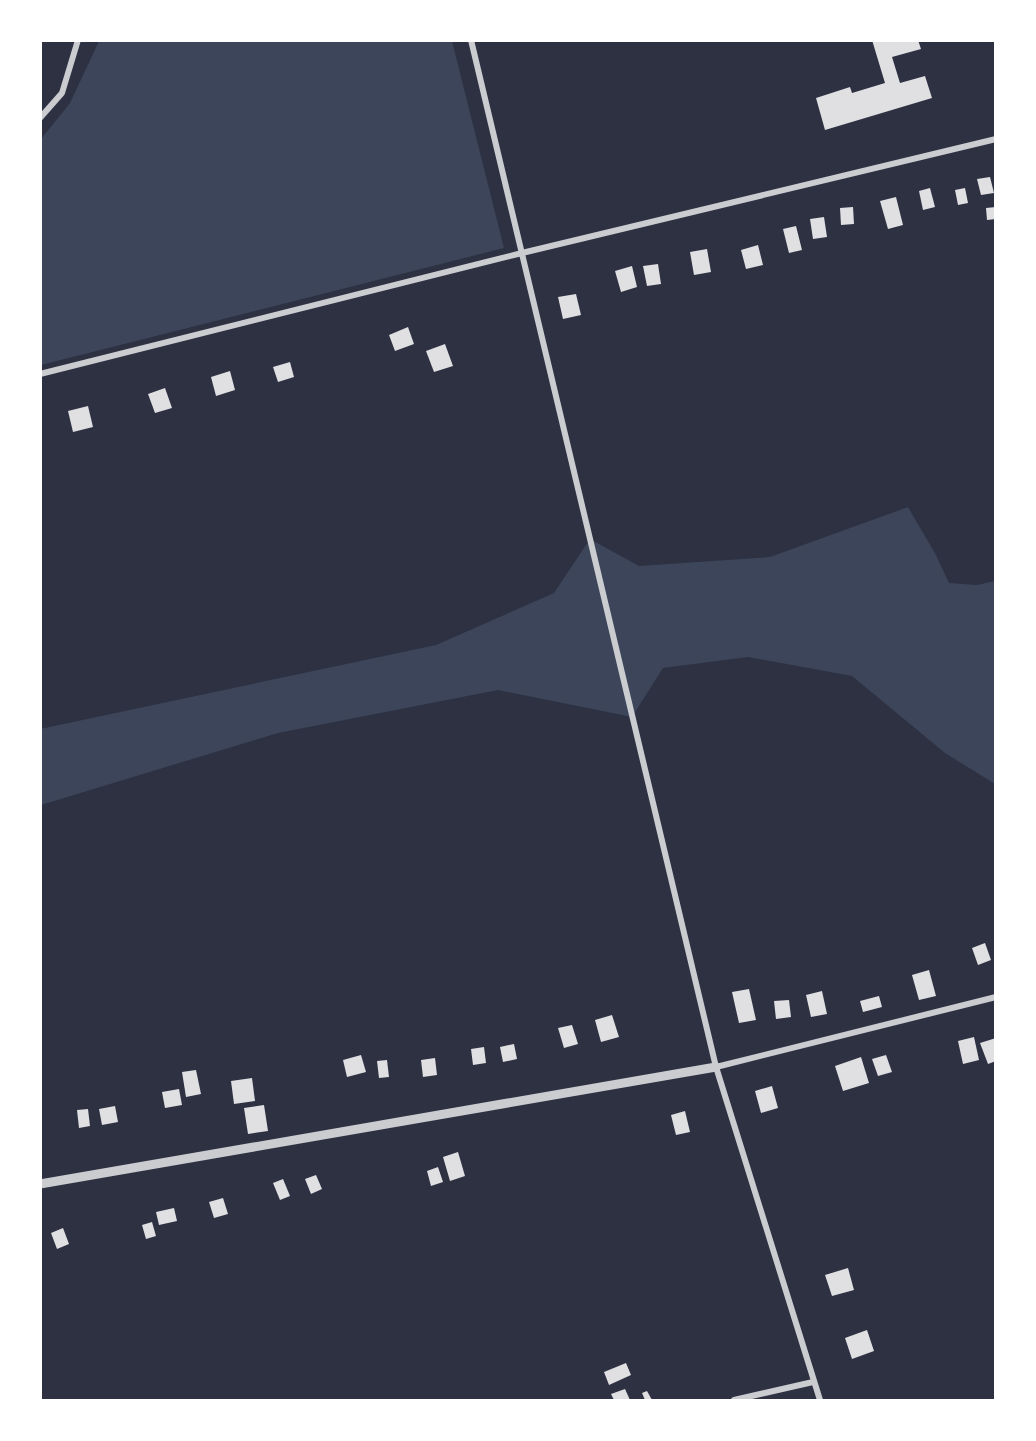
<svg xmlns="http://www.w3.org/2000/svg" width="1036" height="1441" font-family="'Libre Baskerville',serif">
  <rect width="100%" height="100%" fill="#2d3142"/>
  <g fill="#3c4559">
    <path d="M 99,41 L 452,41 L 504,248 L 41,365 L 41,139 L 70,103 Z"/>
    <path d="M 908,507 L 936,555 L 949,583 L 977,585 L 995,581 L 995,784 L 945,753 L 852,676 L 748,657 L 663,668 L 632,717 L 498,690 L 278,733 L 41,805 L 40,729 L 436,645 L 554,593 L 590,539 L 639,566 L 770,557 Z"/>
  </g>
  <g fill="#e0e0e3">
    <path d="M 872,40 L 918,40 L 921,49 L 892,57 L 900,83 L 925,76 L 932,98 L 825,130 L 816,98 L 850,87 L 852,93 L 885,83 Z"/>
    <path d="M 990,177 L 994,193 L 981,195 L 977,179 Z"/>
    <path d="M 930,188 L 935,207 L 923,210 L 919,191 Z"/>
    <path d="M 965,188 L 968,203 L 958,205 L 955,190 Z"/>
    <path d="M 896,197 L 903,225 L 888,229 L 880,201 Z"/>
    <path d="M 853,207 L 854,224 L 841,225 L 840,208 Z"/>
    <path d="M 996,207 L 996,219 L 987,220 L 986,208 Z"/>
    <path d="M 824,217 L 827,237 L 813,239 L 810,219 Z"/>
    <path d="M 796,226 L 802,250 L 789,253 L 783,229 Z"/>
    <path d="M 758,245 L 763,265 L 746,269 L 741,250 Z"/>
    <path d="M 707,249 L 711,272 L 694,275 L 690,252 Z"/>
    <path d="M 658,264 L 661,284 L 647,286 L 643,266 Z"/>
    <path d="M 632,266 L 637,287 L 621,292 L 615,271 Z"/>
    <path d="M 576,294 L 581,315 L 563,319 L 558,297 Z"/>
    <path d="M 408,327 L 414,344 L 395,351 L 389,335 Z"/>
    <path d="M 445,344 L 453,366 L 434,372 L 426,351 Z"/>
    <path d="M 290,362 L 294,377 L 278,382 L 273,367 Z"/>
    <path d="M 230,371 L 235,390 L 216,396 L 211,377 Z"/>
    <path d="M 165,388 L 172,408 L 155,413 L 148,394 Z"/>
    <path d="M 88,406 L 93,427 L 73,432 L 68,411 Z"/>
    <path d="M 985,943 L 991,960 L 978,965 L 972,948 Z"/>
    <path d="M 929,970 L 936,996 L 919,1000 L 912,975 Z"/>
    <path d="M 749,989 L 756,1020 L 739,1023 L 732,992 Z"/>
    <path d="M 822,991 L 827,1014 L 811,1017 L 806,995 Z"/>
    <path d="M 879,996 L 882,1007 L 863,1012 L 860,1001 Z"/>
    <path d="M 789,1000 L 791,1017 L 776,1019 L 774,1001 Z"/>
    <path d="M 612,1015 L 619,1037 L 601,1042 L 595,1020 Z"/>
    <path d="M 572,1025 L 578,1044 L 564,1048 L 558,1028 Z"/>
    <path d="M 974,1037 L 979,1060 L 963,1064 L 958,1041 Z"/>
    <path d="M 996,1038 L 996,1061 L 988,1064 L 980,1043 Z"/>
    <path d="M 514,1044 L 517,1059 L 503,1062 L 500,1047 Z"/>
    <path d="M 484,1047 L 486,1063 L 473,1065 L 471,1049 Z"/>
    <path d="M 361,1055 L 366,1072 L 347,1077 L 343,1060 Z"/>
    <path d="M 886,1055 L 892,1072 L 878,1076 L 872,1059 Z"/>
    <path d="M 861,1057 L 869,1083 L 843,1091 L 835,1066 Z"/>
    <path d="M 435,1058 L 437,1075 L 423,1077 L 421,1060 Z"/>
    <path d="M 387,1060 L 389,1077 L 379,1078 L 377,1061 Z"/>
    <path d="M 196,1070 L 201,1094 L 186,1097 L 182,1072 Z"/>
    <path d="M 252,1078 L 255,1101 L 234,1104 L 231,1081 Z"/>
    <path d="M 772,1086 L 778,1108 L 761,1113 L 755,1091 Z"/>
    <path d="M 179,1089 L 182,1105 L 165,1108 L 162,1092 Z"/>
    <path d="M 264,1105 L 268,1131 L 248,1134 L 244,1108 Z"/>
    <path d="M 115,1106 L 118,1122 L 102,1125 L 99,1109 Z"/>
    <path d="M 88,1109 L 90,1126 L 79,1128 L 77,1110 Z"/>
    <path d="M 685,1111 L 690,1132 L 676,1135 L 671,1115 Z"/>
    <path d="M 458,1152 L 465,1176 L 450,1181 L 443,1157 Z"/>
    <path d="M 438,1167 L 443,1182 L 431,1186 L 427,1171 Z"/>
    <path d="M 316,1175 L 322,1189 L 311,1194 L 305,1179 Z"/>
    <path d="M 283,1179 L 290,1196 L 280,1200 L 273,1183 Z"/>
    <path d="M 223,1198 L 228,1214 L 214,1218 L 209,1202 Z"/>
    <path d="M 174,1208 L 177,1221 L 159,1225 L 156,1212 Z"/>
    <path d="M 152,1222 L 156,1236 L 146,1239 L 142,1225 Z"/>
    <path d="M 63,1228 L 69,1244 L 57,1249 L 51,1233 Z"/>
    <path d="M 848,1268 L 854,1290 L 832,1296 L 825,1275 Z"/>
    <path d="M 867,1330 L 874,1351 L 852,1359 L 845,1338 Z"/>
    <path d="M 626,1363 L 631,1375 L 609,1385 L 604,1372 Z"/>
    <path d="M 625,1389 L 630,1400 L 614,1400 L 611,1394 Z"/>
    <path d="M 647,1391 L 652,1400 L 645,1400 L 642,1393 Z"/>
  </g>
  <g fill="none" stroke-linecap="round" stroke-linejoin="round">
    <g stroke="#caccd0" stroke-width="6">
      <path d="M 471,40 L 716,1067 L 820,1400"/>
      <path d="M 40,118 L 62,93 L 78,40"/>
      <path d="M 40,374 L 522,253 L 996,139"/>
      <path d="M 716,1067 L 996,997"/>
      <path d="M 734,1400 L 813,1382"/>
    </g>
    <path stroke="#caccd0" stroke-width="9" d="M 40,1184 L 716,1067"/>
  </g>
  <rect width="1036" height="1441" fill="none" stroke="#ffffff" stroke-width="84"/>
</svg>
